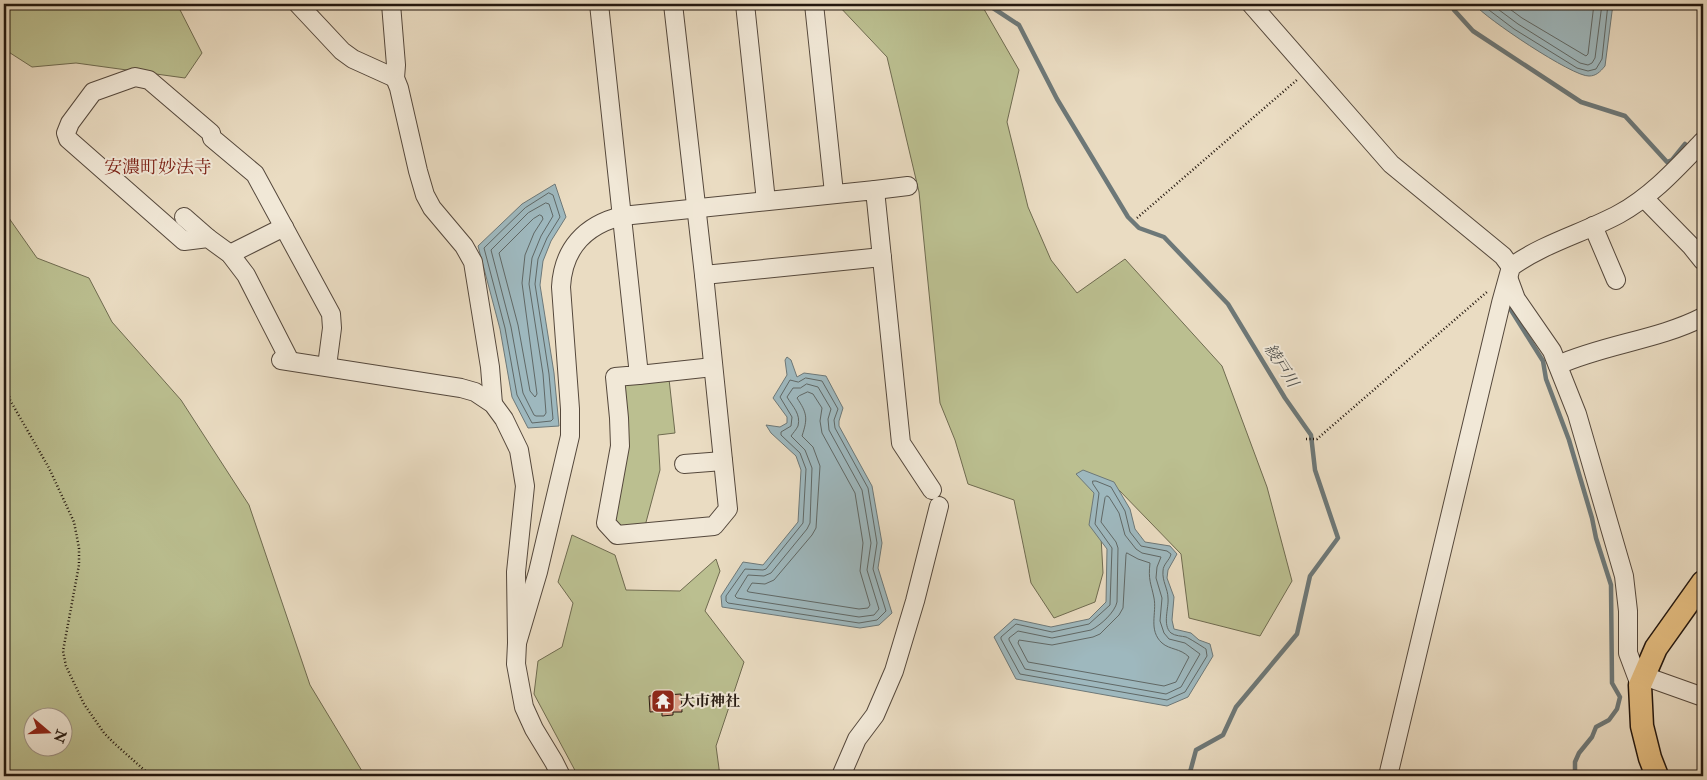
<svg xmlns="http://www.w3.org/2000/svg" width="1707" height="780" font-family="'IM FELL Double Pica','Noto Serif JP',serif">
  <rect width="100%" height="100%" fill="#eadcc2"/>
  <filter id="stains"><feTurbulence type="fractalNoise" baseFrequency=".004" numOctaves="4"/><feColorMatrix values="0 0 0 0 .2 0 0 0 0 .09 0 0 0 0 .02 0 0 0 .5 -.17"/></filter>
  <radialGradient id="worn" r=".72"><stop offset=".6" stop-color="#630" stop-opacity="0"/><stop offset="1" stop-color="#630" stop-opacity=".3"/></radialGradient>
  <g fill="#bbbf90" stroke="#6f6b50" fill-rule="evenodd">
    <path d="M 4,4 L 177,4 L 202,53 L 185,78 L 76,63 L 32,67 L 4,49 Z"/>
    <path d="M 837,4 L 981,4 L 1019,70 L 1007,122 L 1028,207 L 1051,260 L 1077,293 L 1125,259 L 1222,366 L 1267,487 L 1292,581 L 1260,636 L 1189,618 L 1181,554 L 1118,489 L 1099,499 L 1103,573 L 1095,602 L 1054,618 L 1031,583 L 1014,500 L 968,484 L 955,440 L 940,403 L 919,192 L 887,57 Z"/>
    <path d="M 4,211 L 37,258 L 89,278 L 112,322 L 181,400 L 249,505 L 310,685 L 365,776 L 4,776 ZM 32,718 L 62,718 L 62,748 L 32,748 Z"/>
    <path d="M 669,379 L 675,433 L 658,435 L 660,470 L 645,526 L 619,529 L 612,522 L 623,386 L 627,382 Z"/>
    <path d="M 572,535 L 615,555 L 626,590 L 680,591 L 716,559 L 720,571 L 705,611 L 744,662 L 716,746 L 720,776 L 578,776 L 534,694 L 538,661 L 562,647 L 573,603 L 558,582 Z"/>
  </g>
  <g fill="#9eb8be" stroke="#6d7878">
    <path d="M 1474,4 L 1613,4 L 1605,66 C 1600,72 1596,76 1589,76 C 1573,77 1485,18 1474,4 Z"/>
    <path d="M 555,184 L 566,217 L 551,241 L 543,261 L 540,285 L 554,373 L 559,426 L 528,428 L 512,397 L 500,329 L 478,246 L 522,204 Z"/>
    <path d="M 787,357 L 791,360 L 797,377 L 804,373 L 826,376 L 843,408 L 839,421 L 839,426 L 872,486 L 882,543 L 878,568 L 892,613 L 879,625 L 860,628 L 722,607 L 721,596 L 743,562 L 763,565 L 798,522 L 801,470 L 796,456 L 771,433 L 766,425 L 780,427 L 787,423 L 787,417 L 773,398 L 787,375 L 785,360 Z"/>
    <path d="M 1083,470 L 1114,482 L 1130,509 L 1135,529 L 1145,542 L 1170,546 L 1177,554 L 1168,570 L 1167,578 L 1174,597 L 1172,620 L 1174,629 L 1191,633 L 1199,640 L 1210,644 L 1213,656 L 1188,697 L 1167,706 L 1016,679 L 994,637 L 1014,619 L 1051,627 L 1089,619 L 1106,602 L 1107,549 L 1089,525 L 1094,493 L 1076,474 Z"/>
  </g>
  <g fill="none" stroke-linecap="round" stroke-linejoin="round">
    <g stroke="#606866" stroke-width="1">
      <path d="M 1481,4 L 1514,29 L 1577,68 L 1588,71 L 1596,69 L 1602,59 L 1608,4"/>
      <path d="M 1491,4 L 1518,24 L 1580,63 L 1588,65 L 1592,63 L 1595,58 L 1602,4"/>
      <path d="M 1503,4 L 1522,18 L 1586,56 L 1588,54 L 1594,4"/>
      <path d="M 549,193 L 553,195 L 560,217 L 547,238 L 538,259 L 535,284 L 549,374 L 553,419 L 551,421 L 532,423 L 517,395 L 505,328 L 484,248 L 525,208 Z"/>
      <path d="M 546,203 L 549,204 L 553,216 L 541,236 L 532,258 L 529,284 L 543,374 L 546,413 L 544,416 L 536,416 L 534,415 L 523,393 L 511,327 L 491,250 L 528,213 Z"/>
      <path d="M 540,215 L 542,216 L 543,219 L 534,233 L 525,255 L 522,283 L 537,394 L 535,397 L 530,391 L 518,325 L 499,253 L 533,219 Z"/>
      <path d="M 806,378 L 822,381 L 838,409 L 834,420 L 835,428 L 868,488 L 877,543 L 873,569 L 886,611 L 877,620 L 859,623 L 728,603 L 726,601 L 726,596 L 745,569 L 763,570 L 766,569 L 803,523 L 806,469 L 800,453 L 781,435 L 781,432 L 791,426 L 792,417 L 780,397 L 790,380 L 798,382 Z"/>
      <path d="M 807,384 L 818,387 L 831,409 L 828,419 L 829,430 L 862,490 L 871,543 L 867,570 L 879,609 L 874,615 L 859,617 L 737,598 L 735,596 L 748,575 L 764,576 L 771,573 L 807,529 L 810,523 L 812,468 L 805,450 L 791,436 C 793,433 796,430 798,426 C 801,414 793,407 787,397 L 793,388 L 800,388 Z"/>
      <path d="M 808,392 L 813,394 L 822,408 L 820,421 L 822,433 L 855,493 L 863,543 L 860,571 L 870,605 L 868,608 L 859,609 L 749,592 L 747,591 L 752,583 L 765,584 L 774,580 L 812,535 L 816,528 L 820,466 L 813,447 L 802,436 C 808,418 807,413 797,398 L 799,396 Z"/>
      <path d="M 1093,481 L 1096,481 L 1111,487 L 1125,511 L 1130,532 L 1141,546 L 1167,551 L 1171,554 C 1170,560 1163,564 1163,571 C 1162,581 1168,589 1168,598 C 1169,608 1162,625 1171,633 C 1175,636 1182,636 1186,637 C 1189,638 1203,647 1206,649 L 1207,656 L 1185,692 L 1167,700 L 1020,674 L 1001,639 L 1001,637 L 1016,624 L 1052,632 L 1089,624 L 1110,605 L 1112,548 L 1095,524 L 1099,493 L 1093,484 Z"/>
      <path d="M 1107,496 L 1109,497 L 1119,513 L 1125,535 L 1136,549 L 1142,553 L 1161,557 L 1157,567 L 1156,578 L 1162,598 L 1160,621 L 1164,633 L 1169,639 L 1185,643 L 1200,654 L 1181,687 L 1166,694 L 1025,669 L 1009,640 L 1009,638 L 1018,631 L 1052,638 L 1091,630 C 1101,625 1115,612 1117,602 L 1118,548 L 1116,542 L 1101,522 L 1105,498 Z"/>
      <path d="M 1127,553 L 1138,559 L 1150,563 C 1148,580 1151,583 1154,598 C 1157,613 1148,630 1162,643 C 1170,650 1180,648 1189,657 L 1176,682 L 1164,686 L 1028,662 L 1018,643 L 1019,640 L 1052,645 L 1093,637 L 1100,634 L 1119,615 L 1123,608 L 1126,555 Z"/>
    </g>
    <g stroke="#6d7878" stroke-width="4.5">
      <path d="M 991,4 L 993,8 L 1019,25 L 1057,99 L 1128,217 L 1139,228 L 1164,237 L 1228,304 L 1285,398 L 1311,435 L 1315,470 L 1338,538 L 1310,576 L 1297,634 L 1236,707 L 1223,735 L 1196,750 L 1189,776"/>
      <path d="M 1460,4 L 1454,10 L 1473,31 L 1581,102 L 1625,116 L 1667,162 L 1672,160 L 1685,144"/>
      <path d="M 1701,159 L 1703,161"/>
      <path d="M 1511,310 L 1543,361 L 1546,379 L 1569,440 L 1592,518 L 1596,538 L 1611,585 L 1612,683 L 1620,697 L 1617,709 L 1609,720 L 1596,727 L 1592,737 L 1579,753 L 1575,762 L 1575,776"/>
    </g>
  </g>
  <path fill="#dca189" stroke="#23170f" d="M 681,694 L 682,712 L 673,712 L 673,715 L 662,716 L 662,711 L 650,712 L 649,696 Z"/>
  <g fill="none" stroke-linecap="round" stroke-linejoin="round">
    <g stroke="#55483c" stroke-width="20">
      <g id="minor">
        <path d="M 298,4 L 342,51 L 353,59 L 395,78"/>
        <path d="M 391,4 L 396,65 L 395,78 L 399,88 L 418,171 L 425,195 L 432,208 L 464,246 L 473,262 L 490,367 L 493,404"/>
        <path d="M 599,4 L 639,375 L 615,377 L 619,418 L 620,446 L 606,523 L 617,535 L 714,526 L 728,509 L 704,275 L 673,4"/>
        <path d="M 745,4 L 766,201"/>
        <path d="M 814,4 L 834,193"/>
        <path d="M 1251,4 L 1391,164 L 1503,256 L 1511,267"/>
        <path d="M 875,190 L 908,186"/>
        <path d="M 1644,198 L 1691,246 L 1703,261"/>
        <path d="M 184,217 L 208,238"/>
        <path d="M 1593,226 L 1616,280"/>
        <path d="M 230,254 L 284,227"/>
        <path d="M 704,275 L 882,257"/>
        <path d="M 1509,280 L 1516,299 L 1552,351 L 1577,414 L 1624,576 L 1628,611 L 1628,653 L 1640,685"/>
        <path d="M 281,360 L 461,388 L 475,392 L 493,404 L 504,419 L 519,450 L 525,486 L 516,572 L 517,643 L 516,664 L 524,707 L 534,729 L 554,762 L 561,776"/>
        <path d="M 290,361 L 246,275 L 230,254 L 208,238 L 184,241 L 68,139 L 66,133 L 70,123 L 93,92 L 135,77 L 149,80 L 211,133 L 212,138 L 255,174 L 331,314 L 332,328 L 327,366"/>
        <path d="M 1558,365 C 1605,344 1658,340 1703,317"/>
        <path d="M 639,375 L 713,367"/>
        <path d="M 684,464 L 723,461"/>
        <path d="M 517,643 L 538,572 L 570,436 L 570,409 L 561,287 C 563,249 585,225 622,216 L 875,190 L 901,443 L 932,490"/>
        <path d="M 1644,676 L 1703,697"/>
        <path d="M 841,776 L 857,739 L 875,715 L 894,671 L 915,601 L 939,506"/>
        <path d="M 1388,776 L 1501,303 L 1511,267 C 1544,243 1584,233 1619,214 C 1652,196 1677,168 1703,141"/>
      </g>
    </g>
    <g stroke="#23170f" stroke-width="25">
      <path id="major" d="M 1657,776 L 1650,758 L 1642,726 L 1640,685 L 1656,648 L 1703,582"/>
    </g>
    <g stroke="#23170f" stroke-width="2.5" stroke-dasharray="1 2.5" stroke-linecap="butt">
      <path d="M 1137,218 L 1298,79"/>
      <path d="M 4,376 L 10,400 L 49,468 L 74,522 L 79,548 L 79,565 L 63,651 L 66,666 L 84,704 L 104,733 L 115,744 L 151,776"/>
      <path d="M 1306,439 L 1317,439 L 1488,291"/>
    </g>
    <use href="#minor" stroke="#f1e8d7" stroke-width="18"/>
    <use href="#major" stroke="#e5be81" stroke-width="22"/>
  </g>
  <defs>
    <g id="temple-square" transform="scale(1.25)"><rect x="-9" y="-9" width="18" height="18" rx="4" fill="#8f2418" stroke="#f1e8d7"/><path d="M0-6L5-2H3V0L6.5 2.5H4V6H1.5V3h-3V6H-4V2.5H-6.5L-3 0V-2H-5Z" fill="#fff"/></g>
  </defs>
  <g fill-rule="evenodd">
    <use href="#temple-square" x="663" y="701"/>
  </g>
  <g text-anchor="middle" stroke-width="4" stroke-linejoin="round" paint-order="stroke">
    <g font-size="15" font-weight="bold" fill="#23170f" stroke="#f1e8d7" text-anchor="start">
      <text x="680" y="706">大市神社</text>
    </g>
    <g font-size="16" font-style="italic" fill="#4e4f4c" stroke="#f1e8d7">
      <text transform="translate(1282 365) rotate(57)" y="6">綾戸川</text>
    </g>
    <g font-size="18" fill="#7a1f14" stroke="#f1e8d7">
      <text x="158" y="173">安濃町妙法寺</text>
    </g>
  </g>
  <rect width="1707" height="780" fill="none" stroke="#eadcc2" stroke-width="20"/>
  <rect x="5" y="5" width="1697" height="770" fill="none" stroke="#23170f" stroke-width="2.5"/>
  <rect x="10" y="10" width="1687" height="760" fill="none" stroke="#23170f"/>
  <g transform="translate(48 732) rotate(109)"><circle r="24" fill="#f1e8d7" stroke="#9f9487"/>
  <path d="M0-4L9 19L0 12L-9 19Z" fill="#8f2418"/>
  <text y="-8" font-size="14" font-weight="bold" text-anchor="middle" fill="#23170f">N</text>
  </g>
  <rect width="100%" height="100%" filter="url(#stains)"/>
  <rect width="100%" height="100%" fill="url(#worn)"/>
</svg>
